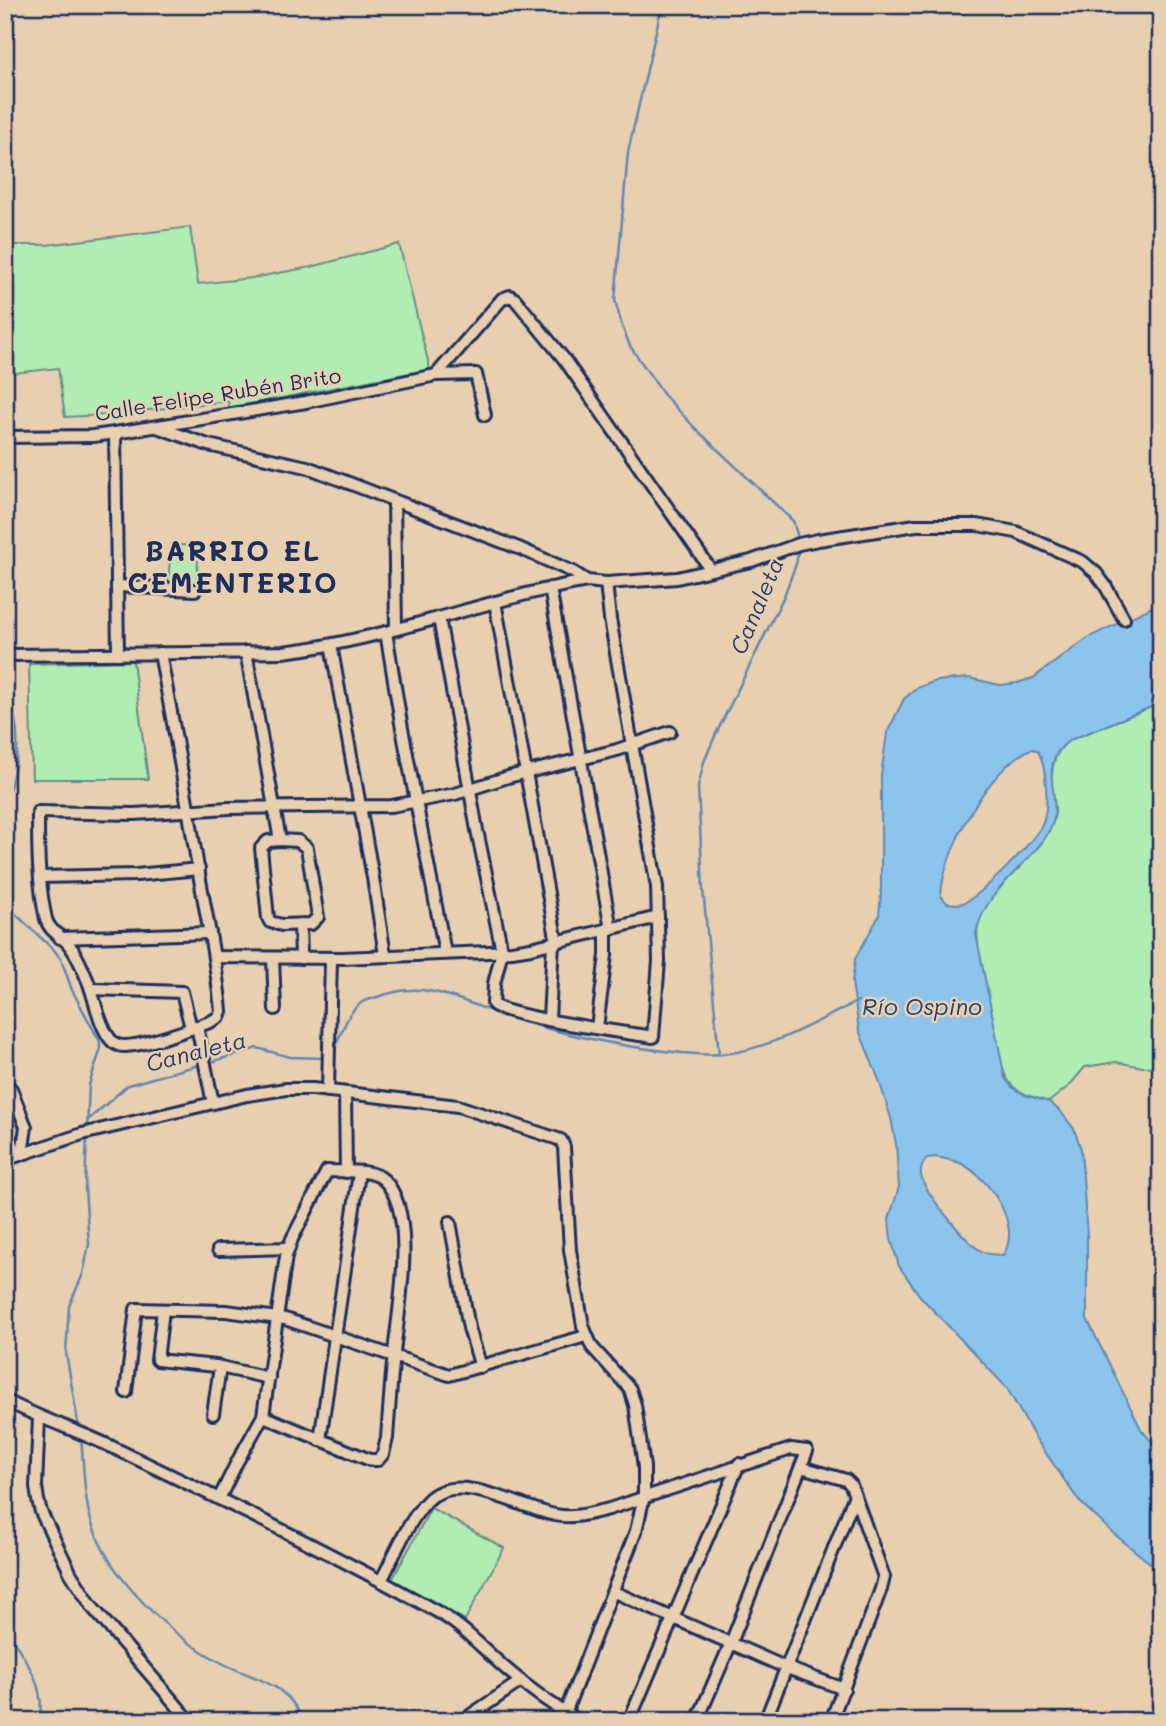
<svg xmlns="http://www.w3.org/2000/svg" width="1166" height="1726" font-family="Mali,sans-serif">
  <rect width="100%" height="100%" fill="#e8cfb0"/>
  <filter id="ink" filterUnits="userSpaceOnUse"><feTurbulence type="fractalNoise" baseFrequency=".0143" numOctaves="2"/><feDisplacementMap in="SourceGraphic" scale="14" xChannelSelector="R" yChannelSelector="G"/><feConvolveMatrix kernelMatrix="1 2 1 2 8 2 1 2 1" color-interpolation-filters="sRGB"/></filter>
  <g filter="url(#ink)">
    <g fill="#b0edb3" stroke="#668e88" stroke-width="2">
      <path d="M 190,227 L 198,284 L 252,278 L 311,267 L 399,244 L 430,369 L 229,408 L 228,401 L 104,415 L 65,417 L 58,368 L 5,374 L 5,245 L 46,245 Z"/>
      <path d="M 171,544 L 199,547 L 196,587 L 168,584 Z"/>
      <path d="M 133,661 L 148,779 L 32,779 L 29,664 Z"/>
      <path d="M 1161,703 L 1161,1066 L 1143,1067 L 1116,1062 L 1085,1067 L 1070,1085 L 1049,1102 C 1023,1094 1009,1092 1001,1064 C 995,1033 969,941 980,916 C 994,881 1052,849 1055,813 C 1056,808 1053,802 1053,797 C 1050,775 1051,753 1070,740 Z"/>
      <path d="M 431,1508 L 504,1548 L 465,1620 L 392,1580 Z"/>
    </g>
    <path fill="#8dc4eb" stroke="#5f88b3" stroke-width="2" fill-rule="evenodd" d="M 1161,603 L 1161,703 L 1070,740 C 1033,765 1066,801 1050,829 C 1029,868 985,887 976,934 L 1005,1078 L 1012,1087 L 1025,1095 L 1049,1102 L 1061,1112 L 1074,1129 L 1081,1149 L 1087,1236 L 1087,1319 L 1141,1429 L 1161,1453 L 1161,1572 L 1113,1533 L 1079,1501 L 1034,1436 L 1007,1388 L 920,1296 L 899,1266 L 891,1239 L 889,1219 L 899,1187 L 896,1144 L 891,1118 L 879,1080 L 859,1030 L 852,982 L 855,959 L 879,916 L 881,894 L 881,776 L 887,733 L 904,699 L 917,688 L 936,681 L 969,678 L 1000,685 L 1017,683 L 1033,678 L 1089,637 ZM 1031,749 L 1037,750 C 1047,764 1049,807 1043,823 C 1036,840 980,897 963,903 C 959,905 952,903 947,903 L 941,896 C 943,851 988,768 1031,749 ZM 936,1157 C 944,1159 954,1160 962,1164 C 989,1178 1023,1226 1003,1255 C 995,1254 987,1255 981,1251 C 967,1243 927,1195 922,1179 C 919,1170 922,1165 927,1158 Z"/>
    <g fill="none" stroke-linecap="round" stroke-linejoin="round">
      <g stroke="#5f88b3" stroke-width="2.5">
        <path d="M 662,5 L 628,152 L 615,300 L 622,326 L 630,346 L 664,395 L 696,429 L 793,521 L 799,541"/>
        <path d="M 5,692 C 24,726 18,767 5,802"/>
        <path d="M 5,902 L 9,908 L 54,950 L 61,959 L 72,990 L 100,1042 L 100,1051 L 89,1085 L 87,1129"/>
        <path d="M 336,1044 C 344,1028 348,1010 364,1001 C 379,997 394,990 410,990 C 440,988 474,1006 502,1015 C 557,1033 615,1046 673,1052 C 692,1054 712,1056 731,1053 C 776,1046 818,1021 858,1001"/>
        <path d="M 719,1054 L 703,890 L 698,787 L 704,762 L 715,736 L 784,596 L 796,564 L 799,548"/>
        <path d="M 208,1063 L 257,1048 L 290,1057 L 324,1058"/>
        <path d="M 88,1120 L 128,1085 L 202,1064"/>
        <path d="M 5,1167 L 11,1181 L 5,1195"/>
        <path d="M 79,1428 L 66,1353 L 69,1306 L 83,1274 L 89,1244 L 85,1188 L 87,1135"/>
        <path d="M 81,1438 C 84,1464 83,1492 90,1517 C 106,1576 171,1637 224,1664 C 258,1681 287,1682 303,1721"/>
        <path d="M 5,1627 C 22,1656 48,1685 39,1721"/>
      </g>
      <g stroke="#1b2f5e" stroke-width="16">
        <g id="minor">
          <path d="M 436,375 L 502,299 L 510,296 L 515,299 L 564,359 L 711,570"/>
          <path d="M 157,427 L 208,445 L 307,467 L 521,549 L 573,572 L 587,581 L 606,583 L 677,578 L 751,561 L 799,544 L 818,540 L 916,525 L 977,525 L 1016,532 L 1083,562 L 1096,573 L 1105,585 L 1124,619"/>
          <path d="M 115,433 L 118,654"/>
          <path d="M 5,437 L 93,436 L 115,433 L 306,402 L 436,375 L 476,374 L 485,415"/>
          <path d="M 394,501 L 396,629"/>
          <path d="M 117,586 L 195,590"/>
          <path d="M 550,588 L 611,929"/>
          <path d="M 495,602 L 557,943"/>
          <path d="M 439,618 L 477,830 L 502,951 L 494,984 L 493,1004 C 506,1017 628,1033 653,1037 L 659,961 L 657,887 L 610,619 L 606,583"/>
          <path d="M 386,632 L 401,723 L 445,953"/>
          <path d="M 331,645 L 373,878 L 385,955"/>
          <path d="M 246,652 L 280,840"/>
          <path d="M 160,653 C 174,727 187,800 199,874 C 207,919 217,965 221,1011 L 219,1017 L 210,1022 C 192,1028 134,1051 118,1045 C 102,1040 95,999 89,984 C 84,972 78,956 70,946 C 62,935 50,933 46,919 C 38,884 38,848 38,812 L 134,814 L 229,808 L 391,806 L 455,794 L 508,777 L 617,750 L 670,732"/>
          <path d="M 5,655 L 283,652 C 387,640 484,599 587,581"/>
          <path d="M 280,840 L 298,841 L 307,848 L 318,917 L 311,924 L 282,925 L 270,922 L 268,918 L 261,848 L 268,841 Z"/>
          <path d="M 40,877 L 136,875 L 199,869"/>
          <path d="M 300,925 L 301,958"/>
          <path d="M 60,938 L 210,933"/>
          <path d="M 214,957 L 342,958 L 512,951 L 531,948 L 658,917"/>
          <path d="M 273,958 L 275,1009"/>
          <path d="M 91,989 L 182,992 L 191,1028"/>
          <path d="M 549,1019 L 553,943"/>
          <path d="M 197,1026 L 213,1103"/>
          <path d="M 597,1028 L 606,955 L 606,930"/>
          <path d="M 5,1085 L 11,1089 L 26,1127 L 22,1154"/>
          <path d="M 328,1091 L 331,958"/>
          <path d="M 345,1093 L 346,1172"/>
          <path d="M 5,1131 L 13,1145 L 15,1156"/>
          <path d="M 5,1160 L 82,1134 L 247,1095 L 286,1089 L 313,1089 L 458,1106 L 561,1140 L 564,1147 L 570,1250 L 583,1326 L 592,1347 L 630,1389 L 635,1405 L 644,1467 L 644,1496 L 636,1531 L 562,1721"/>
          <path d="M 450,1222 L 469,1328 L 481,1367"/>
          <path d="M 218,1250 L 289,1248"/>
          <path d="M 163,1310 L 157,1360 L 216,1366 L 269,1378"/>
          <path d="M 126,1392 L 136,1309 L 226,1311 L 285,1319 L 449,1375 L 586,1336"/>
          <path d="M 5,1400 C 40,1419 77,1430 112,1447 C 222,1500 330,1552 436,1611 C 463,1626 482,1648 505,1668 C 528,1688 553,1706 579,1721"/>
          <path d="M 213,1414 L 220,1367"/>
          <path d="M 39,1418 L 36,1487 L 38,1500 L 41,1512 L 71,1574 L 93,1608 L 190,1721"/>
          <path d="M 320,1440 L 359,1173"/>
          <path d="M 801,1467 L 846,1480 L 851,1485 L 884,1577 L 881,1589 L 831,1721"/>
          <path d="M 219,1499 L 237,1462 L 263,1416 L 286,1256 L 292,1239 L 327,1171 C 343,1172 372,1168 384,1180 C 418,1213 398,1310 394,1353 C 391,1381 389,1410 387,1438 L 383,1454 L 378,1460 L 370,1460 L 263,1416"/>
          <path d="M 381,1581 C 394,1556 408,1521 427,1501 C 457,1469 520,1508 555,1515 C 573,1519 592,1513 609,1509 L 791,1449 L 807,1451 L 731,1643 L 697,1721"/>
          <path d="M 614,1592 L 787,1668 L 844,1689"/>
          <path d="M 462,1721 L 521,1681"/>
          <path d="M 629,1721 L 739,1464"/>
          <path d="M 765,1721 L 855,1495"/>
        </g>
      </g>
      <use href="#minor" stroke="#e8cfb0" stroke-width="10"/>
    </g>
  </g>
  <g text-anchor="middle" stroke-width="5" stroke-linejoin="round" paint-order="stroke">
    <g font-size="21" fill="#1b2f5e" stroke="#e8cfb0">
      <text transform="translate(218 395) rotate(-9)" y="7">Calle Felipe Rubén Brito</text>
    </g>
    <g font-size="23" font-style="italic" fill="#263e6c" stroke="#e8cfb0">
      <text transform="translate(757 606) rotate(-67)" y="8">Canaleta</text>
      <text x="922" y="1015">Río Ospino</text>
      <text transform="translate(196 1052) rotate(-14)" y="8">Canaleta</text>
    </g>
    <g font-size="28" font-weight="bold" letter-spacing="2" fill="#1b2f5e" stroke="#e8cfb0">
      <text x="233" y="561">BARRIO EL<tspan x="233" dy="32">CEMENTERIO</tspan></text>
    </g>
  </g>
  <rect width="1166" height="1726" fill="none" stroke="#e8cfb0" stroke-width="28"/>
  <rect x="14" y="14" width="1138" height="1698" fill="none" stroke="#1b2f5e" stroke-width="2.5" filter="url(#ink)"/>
</svg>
